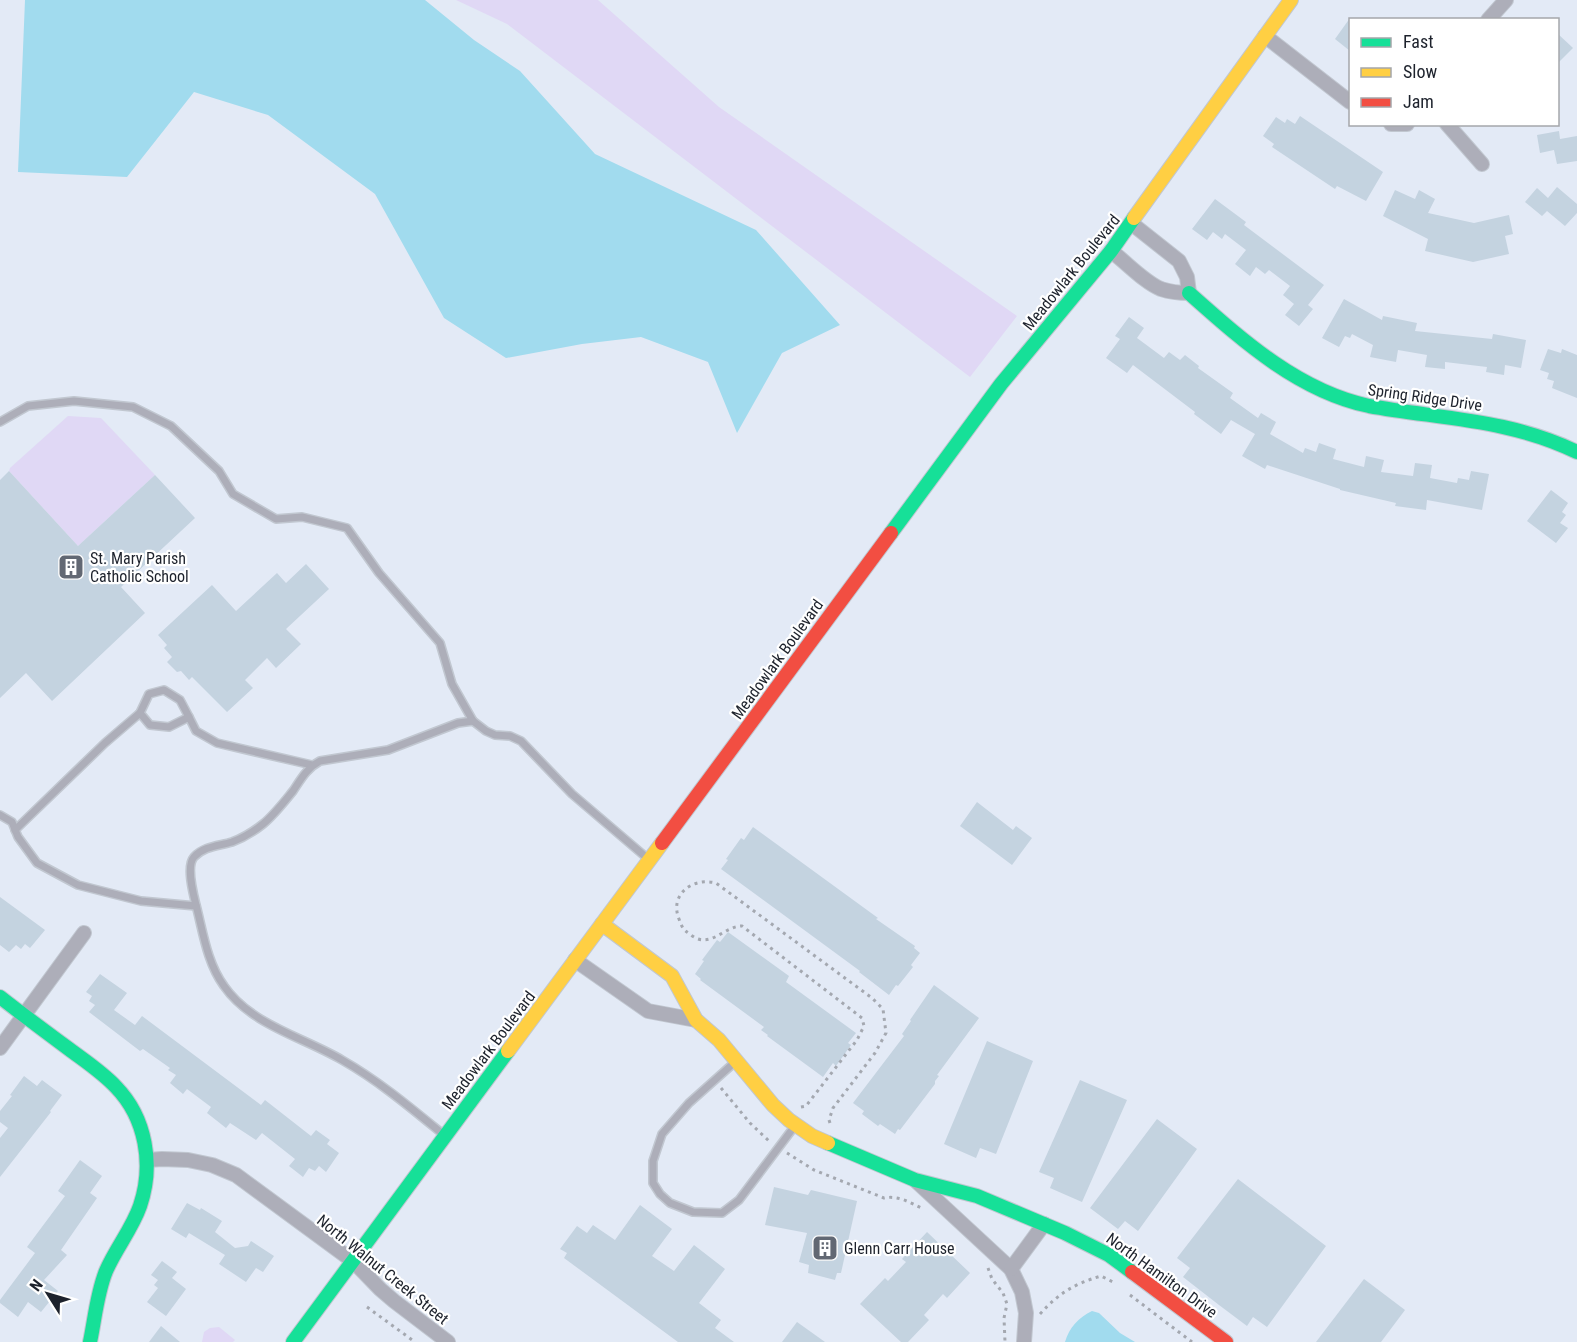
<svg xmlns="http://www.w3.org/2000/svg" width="1577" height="1342" font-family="'Roboto Condensed',sans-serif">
  <rect width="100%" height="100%" fill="#e3eaf6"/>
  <g fill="#e0d8f5">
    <path d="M 456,0 L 598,0 L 719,107 L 1017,316 L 970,377 L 507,24 Z"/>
    <path d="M 68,416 L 101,418 L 155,475 L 78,546 L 9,471 L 10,468 Z"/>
    <path d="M 219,1327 L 235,1340 L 233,1342 L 202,1342 L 204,1332 L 210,1328 Z"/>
  </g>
  <g fill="#a1dbee">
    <path d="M 25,0 L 425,0 L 474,40 L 520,71 L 595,154 L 756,230 L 840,325 L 782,353 L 737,433 L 708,362 L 641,337 L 582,344 L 506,358 L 444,318 L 375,194 L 268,115 L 194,92 L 127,177 L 18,172 Z"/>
    <path d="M 1092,1311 L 1099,1313 L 1120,1333 L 1135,1342 L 1065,1342 C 1069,1328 1079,1317 1092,1311 Z"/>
  </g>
  <g fill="#c4d3e0">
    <path d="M 1350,18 L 1350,51 L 1335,39 Z"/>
    <path d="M 1557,33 L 1573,48 L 1557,64 Z"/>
    <path d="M 1300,116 L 1383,172 L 1366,201 L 1337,186 L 1335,189 L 1272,147 L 1274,144 L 1263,136 L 1276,117 L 1285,123 L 1287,119 L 1295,124 Z"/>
    <path d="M 1559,131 L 1560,139 L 1577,136 L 1577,161 L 1557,164 L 1554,150 L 1540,153 L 1537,135 Z"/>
    <path d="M 1557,187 L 1577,204 L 1577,213 L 1565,226 L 1547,211 L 1542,216 L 1525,202 L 1537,188 L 1548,198 Z"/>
    <path d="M 1395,190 L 1415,199 L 1419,190 L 1435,199 L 1428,213 L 1474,223 L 1509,215 L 1513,234 L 1505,236 L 1509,254 L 1473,262 L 1425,251 L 1428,239 L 1383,216 Z"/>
    <path d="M 1215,199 L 1246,222 L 1244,225 L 1324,285 L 1308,305 L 1313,309 L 1299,326 L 1285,315 L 1294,304 L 1283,295 L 1290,286 L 1269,270 L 1265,274 L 1256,267 L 1250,276 L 1235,264 L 1246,250 L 1225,234 L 1222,239 L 1213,232 L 1207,240 L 1192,229 Z"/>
    <path d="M 1344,299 L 1382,320 L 1383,316 L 1417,323 L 1415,331 L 1492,339 L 1493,334 L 1526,340 L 1521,368 L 1505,365 L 1504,375 L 1486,372 L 1487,367 L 1445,362 L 1445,369 L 1425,367 L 1427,355 L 1398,350 L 1396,362 L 1370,357 L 1373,345 L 1352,334 L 1350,338 L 1345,336 L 1339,347 L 1322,338 Z"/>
    <path d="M 1129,317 L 1144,328 L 1137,338 L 1164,358 L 1169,352 L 1180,360 L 1185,355 L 1199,366 L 1198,368 L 1233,393 L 1230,398 L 1258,418 L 1261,413 L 1276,422 L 1270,434 L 1303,453 L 1305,448 L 1316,452 L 1319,443 L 1336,449 L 1333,459 L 1364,467 L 1366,456 L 1384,460 L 1381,472 L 1413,476 L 1415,463 L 1432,465 L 1430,478 L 1457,483 L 1458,478 L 1469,480 L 1471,471 L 1489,474 L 1482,510 L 1427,500 L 1426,510 L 1395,506 L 1396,503 L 1340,490 L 1340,489 L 1267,465 L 1265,469 L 1242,456 L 1255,434 L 1231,420 L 1221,434 L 1194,414 L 1195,412 L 1133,365 L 1127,373 L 1106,358 L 1120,339 L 1115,336 Z"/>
    <path d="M 1548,349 L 1561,353 L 1562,349 L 1577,355 L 1577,398 L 1552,388 L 1554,381 L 1547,379 L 1549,373 L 1540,370 Z"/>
    <path d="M 9,471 L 78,546 L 155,475 L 195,518 L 121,587 L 145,613 L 52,701 L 26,673 L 0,698 L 0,480 Z"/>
    <path d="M 1551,490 L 1568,503 L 1562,512 L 1566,515 L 1560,523 L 1568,528 L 1556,543 L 1527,521 Z"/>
    <path d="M 306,564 L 329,589 L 286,629 L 301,644 L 276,668 L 267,658 L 245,680 L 253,688 L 227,712 L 192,677 L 189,680 L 181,671 L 177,672 L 167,662 L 172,657 L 164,648 L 167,645 L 158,635 L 212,585 L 236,611 L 277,573 L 286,583 Z"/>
    <path d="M 977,802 L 1013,830 L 1016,826 L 1032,838 L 1012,865 L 960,826 Z"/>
    <path d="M 753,827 L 878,918 L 876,919 L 915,946 L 914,948 L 920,953 L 911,965 L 913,967 L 898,986 L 896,985 L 889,995 L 859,972 L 860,971 L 721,869 L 728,860 L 726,859 L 741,838 L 744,840 Z"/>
    <path d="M 0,897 L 45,930 L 30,948 L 25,944 L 21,949 L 16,945 L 9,952 L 0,945 Z"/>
    <path d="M 728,932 L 789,976 L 786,982 L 856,1033 L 848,1043 L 851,1045 L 836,1066 L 833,1063 L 823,1077 L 767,1036 L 768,1035 L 761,1030 L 764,1027 L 700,980 L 701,979 L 695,974 L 704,961 L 702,960 L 717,940 L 720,942 Z"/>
    <path d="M 100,974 L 127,993 L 114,1010 L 135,1025 L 142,1016 L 261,1105 L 265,1100 L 311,1136 L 316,1130 L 330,1140 L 327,1144 L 339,1153 L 326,1172 L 319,1166 L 315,1171 L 309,1168 L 303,1177 L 289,1166 L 295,1159 L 262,1133 L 256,1140 L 230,1123 L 226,1128 L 207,1113 L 211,1107 L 187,1089 L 183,1094 L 170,1083 L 176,1075 L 168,1070 L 170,1068 L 143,1049 L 140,1051 L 89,1012 L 95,1005 L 89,1001 L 92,996 L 86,992 Z"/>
    <path d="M 934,985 L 979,1018 L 937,1075 L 939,1076 L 935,1081 L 935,1084 L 900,1130 L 898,1129 L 895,1134 L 880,1124 L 878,1126 L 862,1114 L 864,1111 L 853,1103 L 904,1036 L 902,1034 L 911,1021 L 910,1020 Z"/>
    <path d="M 987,1041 L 1033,1061 L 996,1154 L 980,1148 L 976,1158 L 944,1144 Z"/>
    <path d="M 24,1076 L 37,1086 L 42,1080 L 62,1095 L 50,1111 L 51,1112 L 0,1177 L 0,1138 L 8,1128 L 0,1122 L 0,1111 L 12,1096 L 10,1095 Z"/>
    <path d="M 1080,1080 L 1127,1100 L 1082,1202 L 1050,1188 L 1054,1178 L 1039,1172 Z"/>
    <path d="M 1157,1119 L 1197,1149 L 1138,1231 L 1125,1221 L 1118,1229 L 1090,1208 Z"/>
    <path d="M 80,1160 L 102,1176 L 90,1193 L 97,1198 L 61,1250 L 67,1255 L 44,1280 L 58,1291 L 41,1312 L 28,1302 L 18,1317 L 0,1303 L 0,1300 L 35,1253 L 27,1247 L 65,1196 L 58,1191 Z"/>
    <path d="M 1238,1179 L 1326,1246 L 1267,1327 L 1253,1317 L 1247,1326 L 1219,1305 L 1183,1277 L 1190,1268 L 1177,1258 Z"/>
    <path d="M 774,1187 L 808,1195 L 811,1190 L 857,1201 L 841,1273 L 837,1273 L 835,1280 L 808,1273 L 809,1265 L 799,1262 L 807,1233 L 765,1225 Z"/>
    <path d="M 187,1203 L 200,1210 L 201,1208 L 222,1221 L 215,1232 L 235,1248 L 248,1246 L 251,1241 L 274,1256 L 263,1272 L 256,1268 L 246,1282 L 219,1264 L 225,1255 L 189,1233 L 186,1238 L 171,1229 Z"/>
    <path d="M 640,1205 L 672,1229 L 652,1256 L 674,1271 L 694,1245 L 725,1269 L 699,1303 L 721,1320 L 715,1328 L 734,1342 L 678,1342 L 564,1258 L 567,1253 L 560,1249 L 577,1226 L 587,1233 L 593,1225 L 615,1240 Z"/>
    <path d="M 927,1232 L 970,1273 L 947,1298 L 943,1294 L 924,1315 L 929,1320 L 908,1342 L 901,1342 L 860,1304 L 885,1278 L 888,1281 L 906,1262 L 902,1259 Z"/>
    <path d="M 162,1261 L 177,1272 L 172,1278 L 186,1289 L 166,1316 L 147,1302 L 158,1288 L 154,1285 L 158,1280 L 151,1275 Z"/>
    <path d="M 1364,1279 L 1405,1310 L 1381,1342 L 1316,1342 Z"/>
    <path d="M 797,1322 L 825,1342 L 782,1342 Z"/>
    <path d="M 161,1326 L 180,1342 L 149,1342 Z"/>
  </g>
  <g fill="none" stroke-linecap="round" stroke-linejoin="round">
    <g stroke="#c1c7d0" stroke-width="10">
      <g id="lane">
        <path d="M 0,422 L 28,406 L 74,401 L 133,407 L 171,426 L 219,471 L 233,494 L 276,519 L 302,517 L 347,528 L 379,573 L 440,643 L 452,684 L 473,721"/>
        <path d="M 140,713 L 149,694 L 164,690 L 180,700 L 189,717"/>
        <path d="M 0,815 L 12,822 L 18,837 L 37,863 L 78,885 L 141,901 L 196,906"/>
        <path d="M 15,830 L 105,743 L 140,713 L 150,725 L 169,727 L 189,717 L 196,731 L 217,743 L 312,765"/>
        <path d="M 735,1062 L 689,1103 L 662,1134 L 653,1161 L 653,1183 L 660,1194 L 670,1203 L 693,1212 L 722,1213 L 739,1200 L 794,1127"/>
        <path d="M 444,1135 C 411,1108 379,1081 342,1060 C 303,1037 251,1025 224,986 C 207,963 203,932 196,905 C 193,893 186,866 194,857 C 204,846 219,846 232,842 C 243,838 253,832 263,824 C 274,815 284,802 293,791 C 301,779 307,768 320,761 L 388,750 L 458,723 L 473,721 L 486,731 L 495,735 L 510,736 L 521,741 L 572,794 L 647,858"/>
      </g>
    </g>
    <g stroke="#c1c7d0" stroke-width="16">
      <g id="street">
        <path d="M 1488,20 L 1506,0"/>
        <path d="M 1265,36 L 1350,102"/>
        <path d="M 1391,124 L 1407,124"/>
        <path d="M 1447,124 L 1482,164"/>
        <path d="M 1111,251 C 1126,262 1144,282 1161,289 C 1170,292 1180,293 1189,293 L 1187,277 L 1179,261 L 1131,223"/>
        <path d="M 575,960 L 648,1011 L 696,1020"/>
        <path d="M 0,1048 L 84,933"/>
        <path d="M 148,1160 L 162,1159 L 188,1160 L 212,1165 L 236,1175 L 353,1261 L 380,1289 L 394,1301 L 448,1342"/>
        <path d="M 916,1181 L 1011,1269 L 1022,1292 L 1026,1313 L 1024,1342"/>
        <path d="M 1011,1269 L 1044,1224"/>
      </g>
    </g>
    <g stroke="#c1c7d0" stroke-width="16">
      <g id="fast">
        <path d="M 1189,293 C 1242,340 1298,391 1369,406 C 1442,419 1509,419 1577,452"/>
        <path d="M 891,533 L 1001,384 L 1111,251 L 1134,218"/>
        <path d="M 0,997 C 23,1015 46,1032 69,1049 C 85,1061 102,1072 116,1087 C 146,1118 154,1165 140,1206 C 132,1229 116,1248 106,1271 C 97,1293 95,1318 90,1342"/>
        <path d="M 828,1143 L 915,1180 L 977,1196 L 1065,1233 L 1109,1255 L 1132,1272"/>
        <path d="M 293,1342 L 508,1051"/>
      </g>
    </g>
    <g stroke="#c1c7d0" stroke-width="16">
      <g id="slow">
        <path d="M 1134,218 L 1291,0"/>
        <path d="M 602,924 L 672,976 L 696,1020 L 719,1040 L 773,1105 L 789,1120 L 812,1136 L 828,1143"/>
        <path d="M 508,1051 L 662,843"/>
      </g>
    </g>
    <g stroke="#c1c7d0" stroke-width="16">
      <g id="jam">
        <path d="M 662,843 L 891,533"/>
        <path d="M 1132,1272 L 1226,1342"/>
      </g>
    </g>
    <g stroke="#a4a8b0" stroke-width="3" stroke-dasharray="3 4.5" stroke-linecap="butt">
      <path d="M 721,1088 L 750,1123 L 769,1141"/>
      <path d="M 801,1107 L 806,1106 L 857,1040 L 864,1026 L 862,1018 L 742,926 C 726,926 714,944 698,939 C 695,938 692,936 690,934 C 683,930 682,927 679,919 C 669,894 693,877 716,883 L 872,998 L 883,1009 L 886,1033 L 875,1053 L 833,1108 L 829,1120 L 831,1126"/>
      <path d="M 787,1153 L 814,1170 L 884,1198 C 899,1195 910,1203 924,1209"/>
      <path d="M 988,1268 L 992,1279 L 1003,1293 L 1007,1304 L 1004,1318 L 1005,1342"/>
      <path d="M 1130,1295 L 1192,1342"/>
      <path d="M 367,1307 L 415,1342"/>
      <path d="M 1040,1314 C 1059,1293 1074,1284 1101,1276 L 1113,1282"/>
    </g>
    <use href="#lane" stroke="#adaeb9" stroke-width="7"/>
    <use href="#street" stroke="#adaeb9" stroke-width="14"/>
    <use href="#fast" stroke="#16e098" stroke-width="14"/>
    <use href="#slow" stroke="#ffcf43" stroke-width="14"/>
    <use href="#jam" stroke="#f24e42" stroke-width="14"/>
  </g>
  <defs>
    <g id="building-square" transform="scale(1.35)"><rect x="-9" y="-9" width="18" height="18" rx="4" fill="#626873" stroke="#fff"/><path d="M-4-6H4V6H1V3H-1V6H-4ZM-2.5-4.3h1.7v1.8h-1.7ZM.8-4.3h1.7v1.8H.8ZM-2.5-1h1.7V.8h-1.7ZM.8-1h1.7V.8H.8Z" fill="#fff"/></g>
  </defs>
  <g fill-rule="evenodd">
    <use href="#building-square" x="71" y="567"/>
    <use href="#building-square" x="825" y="1248"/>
  </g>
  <g text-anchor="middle" stroke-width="4.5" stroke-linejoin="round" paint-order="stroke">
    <g font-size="16" fill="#1d222c" stroke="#fff">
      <text transform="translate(1071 272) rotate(-51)" y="6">Meadowlark Boulevard</text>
      <text transform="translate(1425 397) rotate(8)" y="6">Spring Ridge Drive</text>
      <text transform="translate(777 659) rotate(-54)" y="6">Meadowlark Boulevard</text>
      <text transform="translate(488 1050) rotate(-53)" y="6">Meadowlark Boulevard</text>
      <text transform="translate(383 1269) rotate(39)" y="6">North Walnut Creek Street</text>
      <text transform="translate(1162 1275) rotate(36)" y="6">North Hamilton Drive</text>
    </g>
    <g font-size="16" fill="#1d222c" stroke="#fff" text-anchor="start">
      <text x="90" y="564">St. Mary Parish<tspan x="90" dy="18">Catholic School</tspan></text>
      <text x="844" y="1254">Glenn Carr House</text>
    </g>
  </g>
  <rect x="1349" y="18" width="210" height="108" fill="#ffffff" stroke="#a5a7ab" stroke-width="1.5"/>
  <rect x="1361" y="38" width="30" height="9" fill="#16e098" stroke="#a5a7ab" stroke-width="1.5"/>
  <text x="1403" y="48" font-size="18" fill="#1d222c">Fast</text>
  <rect x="1361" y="68" width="30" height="9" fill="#ffcf43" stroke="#a5a7ab" stroke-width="1.5"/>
  <text x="1403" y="78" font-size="18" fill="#1d222c">Slow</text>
  <rect x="1361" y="98" width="30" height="9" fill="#f24e42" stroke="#a5a7ab" stroke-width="1.5"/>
  <text x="1403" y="108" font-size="18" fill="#1d222c">Jam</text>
  <g transform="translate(48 1294) rotate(307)" stroke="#ffffff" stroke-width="4.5" paint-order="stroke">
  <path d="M0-4.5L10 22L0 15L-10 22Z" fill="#1d222c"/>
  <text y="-9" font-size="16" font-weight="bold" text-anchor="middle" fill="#1d222c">N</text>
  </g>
</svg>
